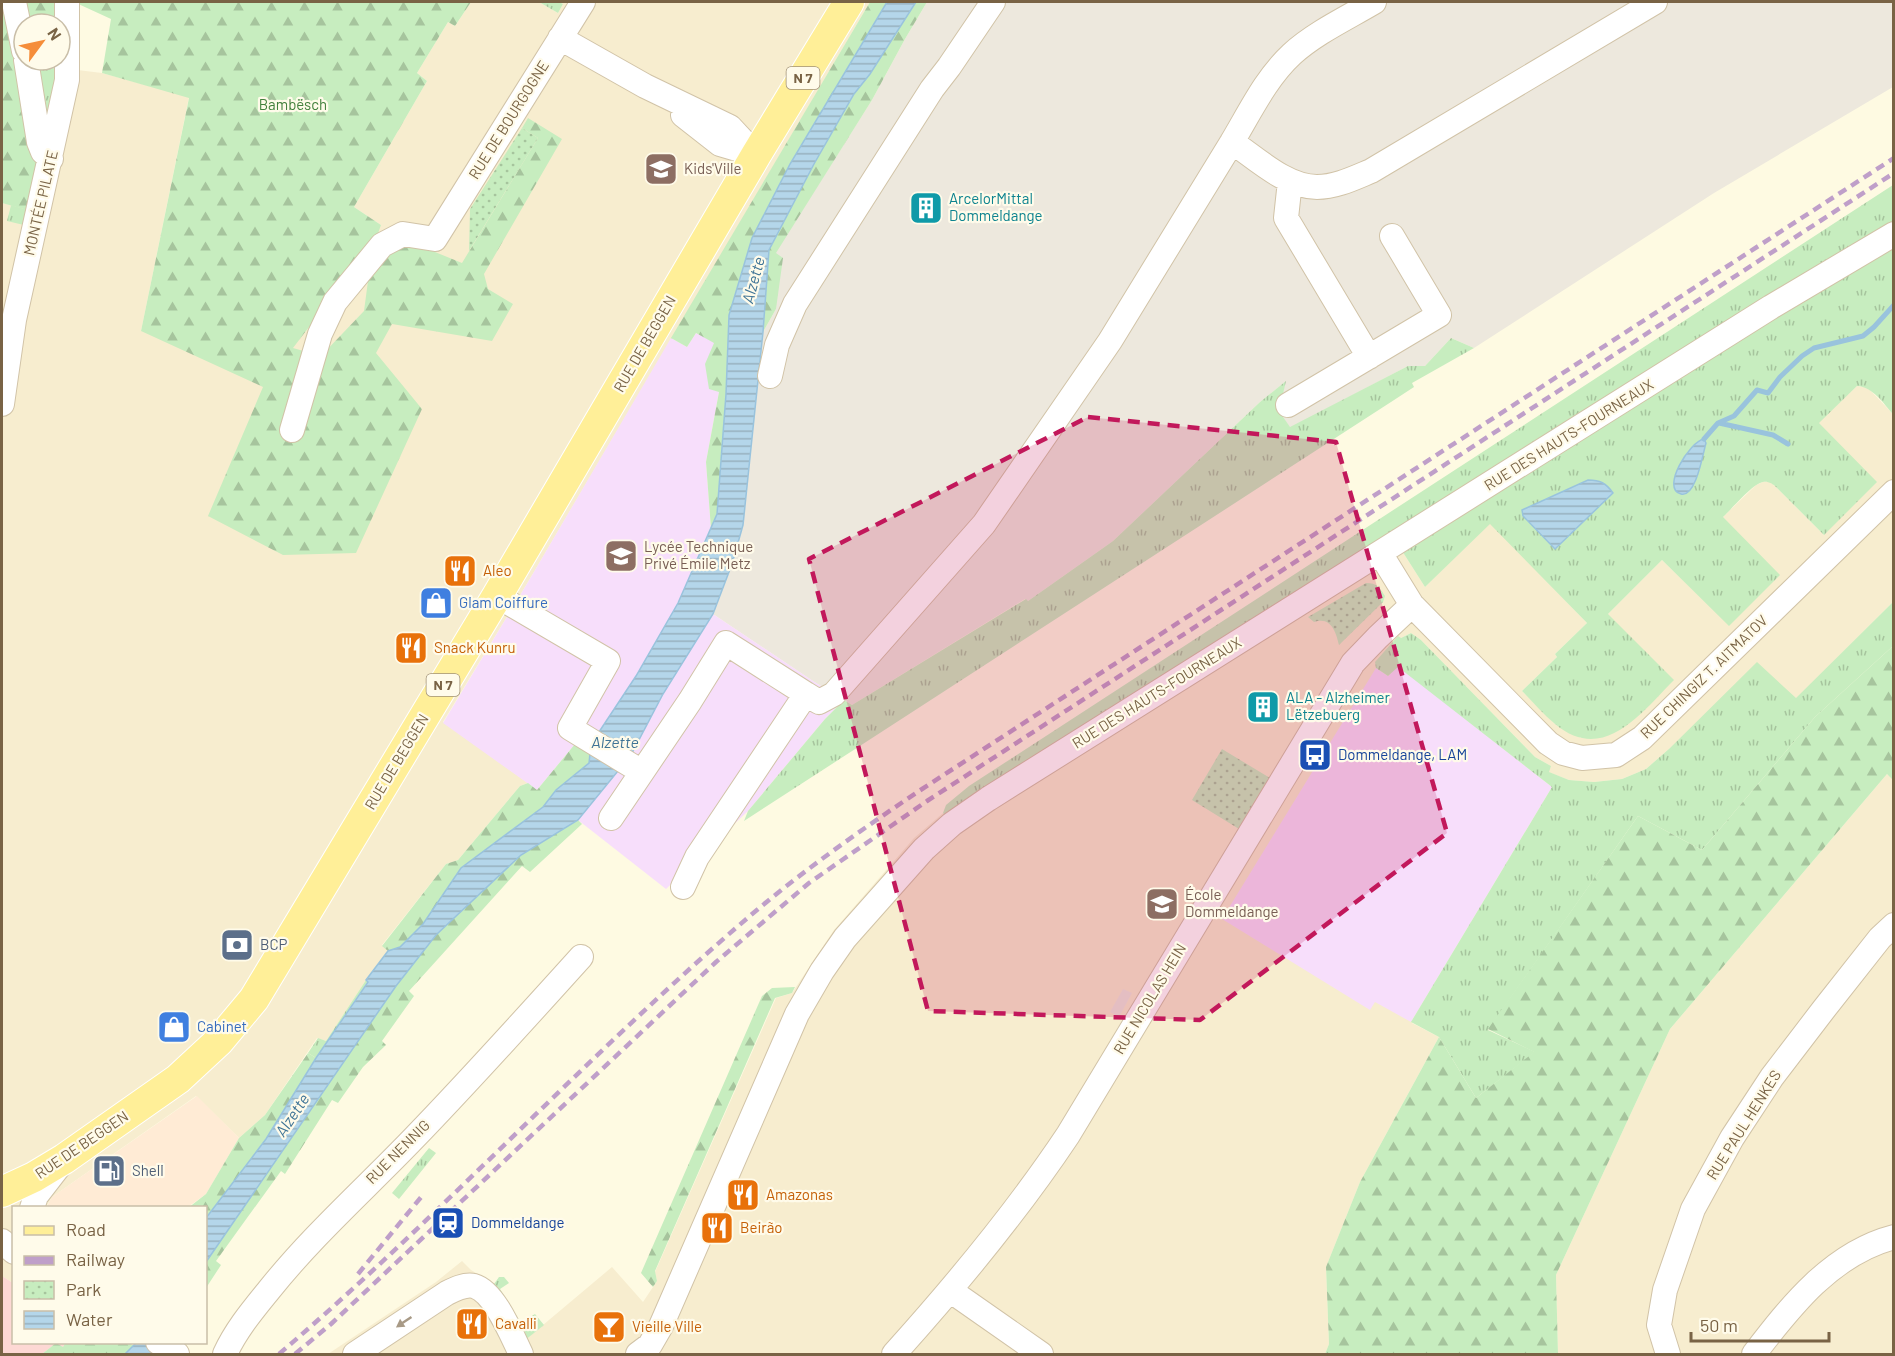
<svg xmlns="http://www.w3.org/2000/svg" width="1895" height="1356" font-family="Barlow,sans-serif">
  <defs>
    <pattern id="grass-tufts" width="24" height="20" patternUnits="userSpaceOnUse" patternTransform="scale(1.5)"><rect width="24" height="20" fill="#c7edbf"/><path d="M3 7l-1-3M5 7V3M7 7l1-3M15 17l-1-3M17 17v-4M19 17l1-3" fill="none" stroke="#a6c49d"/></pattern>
    <pattern id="forest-firs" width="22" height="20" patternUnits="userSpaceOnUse" patternTransform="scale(1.5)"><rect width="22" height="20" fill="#c7edbf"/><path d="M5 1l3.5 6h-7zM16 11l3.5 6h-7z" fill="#a6c49d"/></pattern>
    <pattern id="park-dots" width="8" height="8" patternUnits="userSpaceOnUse" patternTransform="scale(1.5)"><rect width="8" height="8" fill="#c7edbf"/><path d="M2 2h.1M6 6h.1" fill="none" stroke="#a6c49d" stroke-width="1.8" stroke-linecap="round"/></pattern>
    <pattern id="water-rules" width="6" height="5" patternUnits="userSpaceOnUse" patternTransform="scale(1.5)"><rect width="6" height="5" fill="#b4d6ea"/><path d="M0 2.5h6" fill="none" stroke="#97b1bf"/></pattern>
  </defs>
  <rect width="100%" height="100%" fill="#fefae2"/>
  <path fill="#f7edcf" d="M471,2H539L558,13L563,4L559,2H870L528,582L443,722L528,783L520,786L458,860L446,864L382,945L388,951L366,980L326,1041L317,1038L265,1115L239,1138L196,1096L52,1197L46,1207L14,1208L13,1283L2,1276V203L11,205L7,221L61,68L102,73L189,97L141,331L381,225L354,207L427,81L417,73L448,22L455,26Z
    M1857,386L1864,387L1870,390L1893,414V602L1796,699L1670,748L1646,769L1622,779L1594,782L1569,780L1548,772L1551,766L1535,757L1421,640L1411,633L1401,638L1376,668L1412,1023L1439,1037L1360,1182L1326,1267L1329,1344L1325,1354H328L436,1282L462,1261L471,1270L494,1284L524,1341L612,1267L643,1302L657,1281L655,1272L776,998L792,993L834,930L914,838L943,813L952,824L1397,543L1425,587L1490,523L1587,623L1555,654L1557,657L1522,691L1556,725L1581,738L1608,614L1662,560L1729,625L1723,517L1756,485L1763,482H1770L1776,487L1824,535L1819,422Z
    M1887,774L1894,780L1893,1354H1558L1556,1275L1670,1029Z"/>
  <path fill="#ffebd5" d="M197,1096L239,1138L206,1194L188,1207L46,1208L52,1197Z"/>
  <path fill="#ede8dd" d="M927,2H1893V87L1714,193L1474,348L1451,338L1425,366H1408L1290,428L1279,411L1285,382L1260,402L1113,541L1028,601L1025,599L852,705L813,681L713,614L732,564L743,525L763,332L776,309L775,253L872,100L905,39Z
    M1123,989L1132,993L1119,1017L1110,1012Z"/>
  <path fill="#f7defb" d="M696,333L714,342L719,392L706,462L711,529L678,603L636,676L591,744L580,738L537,790L443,723L528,582L671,338L687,347Z
    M713,614L813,681L844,700L825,719L748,811L666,889L578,820L631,755L663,694Z
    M1398,666L1552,787L1411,1022L1375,1002L1370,1010L1222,919L1376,668L1388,676Z"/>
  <path fill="#fdd8d4" d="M2,1276L13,1283L14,1342L66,1343L63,1347L55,1344L42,1354H2Z"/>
  <path fill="url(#grass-tufts)" d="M539,2H559L563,4L558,13Z
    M61,68L39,170L28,69Z
    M1893,185V414C1883,403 1873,387 1857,386L1819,423L1877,482L1824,535L1776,487C1773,484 1768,481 1763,482C1752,484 1732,509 1723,517L1780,575L1729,626L1662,560L1608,614L1674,680C1642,712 1604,765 1555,724C1543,714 1533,702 1522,691L1557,657L1555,654L1587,623L1490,524L1425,587L1397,543L952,824L943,813L946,805L969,786Z
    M11,205L31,211L28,226L7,221Z
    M1451,338L1474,348L1412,383L1414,387L1391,402L744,821L748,811L825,719L844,700L852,705L1026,599L1028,601L1113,541L1260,402L1286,381L1279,411L1290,427L1408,366H1425Z
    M1893,602V646L1815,717L1702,850L1638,816L1488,1030L1535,1052L1476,1098L1439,1037L1411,1022L1552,787L1398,667L1388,676L1376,668L1375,662L1398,636L1401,638L1411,633L1421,640L1535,757L1551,766L1549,772L1569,780L1594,782L1622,779L1646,769L1670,748L1757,662L1796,698Z
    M366,980L368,981L316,1058L308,1053L318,1038L326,1041Z
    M429,1148L436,1153L399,1199L392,1193Z
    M499,1277H504L509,1283L500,1289L521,1323L535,1314L544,1325L524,1341L494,1284Z"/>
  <path fill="url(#forest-firs)" fill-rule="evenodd" d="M2,2H61V68L29,69L39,170L31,211L2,203ZM24,24H60V60H24Z
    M74,2H471L455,26L448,22L417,73L427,81L354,207L381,225L376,239L293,348L321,356L364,311L370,266L408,241L462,263L538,138L522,128L528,118L562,139L484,274L488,289L513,304L492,341L392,324L376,353L422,409L356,553L283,555L208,516L263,387L141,331L189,98L102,73L111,19Z
    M870,2H887L790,164L752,238L729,315L726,394L717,514L711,529L706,462L719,392L709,389L705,364L714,343L696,333L687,347L671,338Z
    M916,2H927L905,39L872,100L776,253L783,258L776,309L763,332L769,250L814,164L854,94L870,74Z
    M1893,646V780L1887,774L1670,1029L1556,1275L1558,1354H1325L1329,1344L1326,1267L1360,1182L1439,1037L1476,1098L1534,1052L1488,1029L1638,816L1702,850L1815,717Z
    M580,738L591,744L589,763L556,790L543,807L461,868L423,924L400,947L388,951L382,946L446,864L458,860L520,786L528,783L537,790Z
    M578,820L582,824L530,872L522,866L409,991L414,996L382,1041L386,1045L363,1067L338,1103L332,1100L285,1174L281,1171L216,1261L221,1265L206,1288V1261L396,986L436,935L521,855Z
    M795,987L792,993L775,998L655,1271L657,1281L653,1287L641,1273L762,996L772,988Z
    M308,1053L316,1058L266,1139L206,1218V1208H188L206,1194L239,1138L265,1115Z
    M66,1342L129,1343L134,1346L125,1354H42L56,1343L63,1347Z"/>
  <path fill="url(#park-dots)" d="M522,128L538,138L469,251L470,209Z
    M1366,583C1377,583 1379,587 1385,596L1383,602L1339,645C1336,632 1331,616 1314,622L1308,617Z
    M1222,749L1270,778L1239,829L1192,800Z"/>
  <path fill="url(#water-rules)" stroke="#99c3dd" stroke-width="1.5" d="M887,2H916L870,74L854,94L814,164L769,250L763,332L743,525L732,564L713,614L663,694L631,755L578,820L521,855L436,935L396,986L206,1262V1218L266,1139L316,1058L368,982L366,980L388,951L400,947L423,924L461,868L543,807L556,790L589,763L591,744L636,676L678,603L717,514L726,394L729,315L752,238L790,164Z
    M1704,439L1706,443C1703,453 1696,498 1681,494C1660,489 1690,441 1704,439Z
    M1588,480C1600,480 1606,483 1613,493L1555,549L1523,516L1522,510Z
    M136,1343H168L159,1354H125Z"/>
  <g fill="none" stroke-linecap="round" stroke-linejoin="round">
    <path stroke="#99c3dd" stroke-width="5" d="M1719,423L1773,435L1788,444
      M1704,439L1718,423L1734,416L1757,390L1768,393L1780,377L1802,356L1814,348L1863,336L1874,327L1894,305"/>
    <g stroke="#d1c3a7" stroke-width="26">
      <path id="minor" d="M14,2L24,51
        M560,38L645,86L730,127L756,155
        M26,60L39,142L43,152L51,159
        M683,115L720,144L754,154
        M1232,142C1250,112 1266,78 1292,54C1315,33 1347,18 1374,2
        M1290,181L1286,218L1369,357
        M770,376L777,345L795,304L932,89L949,67L993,2
        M2,404L14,320L67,80V2
        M1288,405L1439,315L1392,236
        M292,430L320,334L335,302L382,245L403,234L435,239L583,2
        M1380,553L1412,605L1548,743L1563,753L1582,758L1616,755L1642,738L1894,492
        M497,596L608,661L570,728L642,772
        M806,694L819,702L834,694L984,524L1110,341L1232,142C1256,158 1286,187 1317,187C1336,187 1354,178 1371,171L1655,2
        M611,818L690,701L726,643L806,694L697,857L683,887
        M32,1208L36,1196L60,1165
        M2,1241L14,1252
        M951,1291L1041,1354
        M158,1342L177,1354
        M225,1354C236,1330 252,1311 269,1290C313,1235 365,1189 414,1138C471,1079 526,1018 581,957
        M355,1354L447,1293C455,1289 465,1284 474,1286C495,1292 512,1336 521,1354
        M638,1354L650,1345L661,1326L797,1014L822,971L845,938L924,849L952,824L988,799L1771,307L1894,234
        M894,1354C957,1284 1016,1213 1068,1135L1353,663L1378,637L1412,605
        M1668,1354L1659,1325L1665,1290L1693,1209L1732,1138L1772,1077L1824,1009L1880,938L1894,925
        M1754,1354C1790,1307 1832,1253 1894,1237"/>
    </g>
    <g stroke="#fff" stroke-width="32">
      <path id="major" d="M2,1192L34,1177L64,1159L178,1079L219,1041L254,999L497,596L756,155L849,2"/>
    </g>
    <use href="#minor" stroke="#fff" stroke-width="24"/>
    <use href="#major" stroke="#ffef98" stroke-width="30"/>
    <path stroke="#bf9fc9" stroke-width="4.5" stroke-dasharray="9 6" stroke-linecap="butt" d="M358,1274L422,1196
      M279,1354C442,1215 587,1055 751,915C804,870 861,830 919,791L1894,158
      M295,1354L331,1324L716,962L809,883L927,801L1894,173"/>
  </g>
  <defs><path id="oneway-solid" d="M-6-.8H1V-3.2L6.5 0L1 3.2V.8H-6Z" transform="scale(1.5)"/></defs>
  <use fill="#a89a86" href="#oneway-solid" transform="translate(404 1322) rotate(146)"/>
  <path fill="#c2185b" fill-opacity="0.2" stroke="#c2185b" stroke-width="4.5" stroke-dasharray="12 8" stroke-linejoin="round" d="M1088,417L1336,442L1447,833L1200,1020L928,1011L809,559Z"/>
  <defs>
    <g id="school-square" transform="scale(1.725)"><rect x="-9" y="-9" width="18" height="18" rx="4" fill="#8d6e63" stroke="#fffbea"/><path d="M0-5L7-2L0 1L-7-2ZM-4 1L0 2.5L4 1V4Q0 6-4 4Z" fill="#fff"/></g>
    <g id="building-square" transform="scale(1.725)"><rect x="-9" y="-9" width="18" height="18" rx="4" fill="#0f9aa8" stroke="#fffbea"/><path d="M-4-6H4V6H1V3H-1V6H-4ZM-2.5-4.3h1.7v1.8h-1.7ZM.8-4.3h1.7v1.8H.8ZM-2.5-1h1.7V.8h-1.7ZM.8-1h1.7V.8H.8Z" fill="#fff"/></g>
    <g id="restaurant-square" transform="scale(1.725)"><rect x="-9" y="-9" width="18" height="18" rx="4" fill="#e8710a" stroke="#fffbea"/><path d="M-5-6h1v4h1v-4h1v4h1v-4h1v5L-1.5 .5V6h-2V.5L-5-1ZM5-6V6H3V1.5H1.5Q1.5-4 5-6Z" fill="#fff"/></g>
    <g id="shop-square" transform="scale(1.725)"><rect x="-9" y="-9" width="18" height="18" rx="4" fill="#3f7fe0" stroke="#fffbea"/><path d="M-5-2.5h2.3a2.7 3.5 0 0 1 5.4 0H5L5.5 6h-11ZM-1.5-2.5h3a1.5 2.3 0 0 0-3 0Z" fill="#fff"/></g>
    <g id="bus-square" transform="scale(1.725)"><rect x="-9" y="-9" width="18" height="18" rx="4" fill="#1a4fb4" stroke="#fffbea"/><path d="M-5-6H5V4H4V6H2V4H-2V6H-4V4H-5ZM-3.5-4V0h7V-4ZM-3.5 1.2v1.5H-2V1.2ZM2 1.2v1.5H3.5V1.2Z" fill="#fff"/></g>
    <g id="bank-square" transform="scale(1.725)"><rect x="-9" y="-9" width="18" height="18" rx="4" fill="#5c6f8a" stroke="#fffbea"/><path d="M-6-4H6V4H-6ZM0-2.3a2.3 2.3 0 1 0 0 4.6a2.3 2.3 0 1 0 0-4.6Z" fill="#fff"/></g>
    <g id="fuel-square" transform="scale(1.725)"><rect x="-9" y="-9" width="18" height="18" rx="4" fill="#5c6f8a" stroke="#fffbea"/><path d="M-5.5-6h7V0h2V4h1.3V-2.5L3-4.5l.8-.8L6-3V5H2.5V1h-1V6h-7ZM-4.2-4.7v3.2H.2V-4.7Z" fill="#fff"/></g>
    <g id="station-square" transform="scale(1.725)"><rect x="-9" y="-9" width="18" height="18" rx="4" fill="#1a4fb4" stroke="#fffbea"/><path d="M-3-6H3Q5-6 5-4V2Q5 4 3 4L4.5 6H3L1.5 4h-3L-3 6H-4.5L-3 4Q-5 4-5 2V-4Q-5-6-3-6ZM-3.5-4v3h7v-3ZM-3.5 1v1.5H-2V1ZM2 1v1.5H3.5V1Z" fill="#fff"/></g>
    <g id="bar-square" transform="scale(1.725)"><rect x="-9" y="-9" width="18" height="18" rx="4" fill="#e8710a" stroke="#fffbea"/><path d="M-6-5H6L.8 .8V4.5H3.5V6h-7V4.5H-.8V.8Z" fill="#fff"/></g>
  </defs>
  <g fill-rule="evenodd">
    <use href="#school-square" x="661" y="169"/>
    <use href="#building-square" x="926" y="208"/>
    <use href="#school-square" x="621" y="556"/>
    <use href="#restaurant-square" x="460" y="571"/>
    <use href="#shop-square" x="436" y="603"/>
    <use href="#restaurant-square" x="411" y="648"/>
    <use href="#building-square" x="1263" y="707"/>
    <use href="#bus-square" x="1315" y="755"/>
    <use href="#school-square" x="1162" y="904"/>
    <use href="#bank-square" x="237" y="945"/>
    <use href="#shop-square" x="174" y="1027"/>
    <use href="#fuel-square" x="109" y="1171"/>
    <use href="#restaurant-square" x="743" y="1195"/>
    <use href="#station-square" x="448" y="1223"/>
    <use href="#restaurant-square" x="717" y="1228"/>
    <use href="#restaurant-square" x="472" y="1324"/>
    <use href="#bar-square" x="609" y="1327"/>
  </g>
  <g text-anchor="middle" stroke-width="4.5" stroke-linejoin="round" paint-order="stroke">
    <g fill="#fffbea" stroke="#a19176" stroke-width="1.5">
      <rect x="786.5" y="67" width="33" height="22" rx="4.5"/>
      <rect x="426.5" y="674" width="33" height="22" rx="4.5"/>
    </g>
    <g font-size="14" font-weight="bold" fill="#796345">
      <text x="803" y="83">N 7</text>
      <text x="443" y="690">N 7</text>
    </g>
    <g font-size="15" fill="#42803c" stroke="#fffbea">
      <text x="293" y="110">Bambësch</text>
    </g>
    <g font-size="15" fill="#796345" stroke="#fffbea">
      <text transform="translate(509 120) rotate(-58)" y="5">RUE DE BOURGOGNE</text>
      <text transform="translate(41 203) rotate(-77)" y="5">MONTÉE PILATE</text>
      <text transform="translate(645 344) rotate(-60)" y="5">RUE DE BEGGEN</text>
      <text transform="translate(1569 435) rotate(-32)" y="5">RUE DES HAUTS-FOURNEAUX</text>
      <text transform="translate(1704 677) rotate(-44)" y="5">RUE CHINGIZ T. AITMATOV</text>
      <text transform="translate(1157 693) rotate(-32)" y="5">RUE DES HAUTS-FOURNEAUX</text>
      <text transform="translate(397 762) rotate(-59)" y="5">RUE DE BEGGEN</text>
      <text transform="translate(1150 999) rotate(-59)" y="5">RUE NICOLAS HEIN</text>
      <text transform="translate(1744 1125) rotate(-58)" y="5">RUE PAUL HENKES</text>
      <text transform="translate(82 1145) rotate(-34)" y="5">RUE DE BEGGEN</text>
      <text transform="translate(398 1152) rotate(-45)" y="5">RUE NENNIG</text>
    </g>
    <g font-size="15" fill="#785e54" stroke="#fffbea" text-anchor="start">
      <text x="684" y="174">Kids'Ville</text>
      <text x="644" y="552">Lycée Technique<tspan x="644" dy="17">Privé Émile Metz</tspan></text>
      <text x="1185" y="900">École<tspan x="1185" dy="17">Dommeldange</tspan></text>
    </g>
    <g font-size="15" fill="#0d838f" stroke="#fffbea" text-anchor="start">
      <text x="949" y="204">ArcelorMittal<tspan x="949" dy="17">Dommeldange</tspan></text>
      <text x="1286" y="703">ALA - Alzheimer<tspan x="1286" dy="17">Lëtzebuerg</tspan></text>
    </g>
    <g font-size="15" fill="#c56008" stroke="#fffbea" text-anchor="start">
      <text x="483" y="576">Aleo</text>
      <text x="434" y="653">Snack Kunru</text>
      <text x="766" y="1200">Amazonas</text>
      <text x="740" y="1233">Beirão</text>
      <text x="495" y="1329">Cavalli</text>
      <text x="632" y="1332">Vieille Ville</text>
    </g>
    <g font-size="15" fill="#366cbe" stroke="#fffbea" text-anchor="start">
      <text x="459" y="608">Glam Coiffure</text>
      <text x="197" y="1032">Cabinet</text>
    </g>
    <g font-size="15" fill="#164399" stroke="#fffbea" text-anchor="start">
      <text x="1338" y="760">Dommeldange, LAM</text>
      <text x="471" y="1228">Dommeldange</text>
    </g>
    <g font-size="15" fill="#4e5e75" stroke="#fffbea" text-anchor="start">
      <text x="260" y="950">BCP</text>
      <text x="132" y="1176">Shell</text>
    </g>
    <g font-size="16" font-style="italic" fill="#3f7496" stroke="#fffbea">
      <text transform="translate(753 280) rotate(-75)" y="6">Alzette</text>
      <text x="615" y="748">Alzette</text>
      <text transform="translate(292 1115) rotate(-56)" y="6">Alzette</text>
    </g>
  </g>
  <rect width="1895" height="1356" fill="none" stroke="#796345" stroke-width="6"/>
  <rect x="12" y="1206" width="195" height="138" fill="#fffbea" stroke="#c9bea8" stroke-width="1.5"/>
  <rect x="24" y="1226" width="30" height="9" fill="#ffef98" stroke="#c9bea8" stroke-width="1.5"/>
  <text x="66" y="1236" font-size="18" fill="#796345">Road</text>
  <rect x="24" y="1256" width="30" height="9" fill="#bf9fc9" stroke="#c9bea8" stroke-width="1.5"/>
  <text x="66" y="1266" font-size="18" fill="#796345">Railway</text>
  <rect x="24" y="1281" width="30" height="18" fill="url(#park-dots)" stroke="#c9bea8" stroke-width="1.5"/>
  <text x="66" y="1296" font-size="18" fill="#796345">Park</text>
  <rect x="24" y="1311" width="30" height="18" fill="url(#water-rules)" stroke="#c9bea8" stroke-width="1.5"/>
  <text x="66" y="1326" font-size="18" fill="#796345">Water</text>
  <g transform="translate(42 42) rotate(57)"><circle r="28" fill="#fffbea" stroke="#c9bea8" stroke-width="1.5"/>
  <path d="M0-4.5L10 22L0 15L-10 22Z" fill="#f58d3a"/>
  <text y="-9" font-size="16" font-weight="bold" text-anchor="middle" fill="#796345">N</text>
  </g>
  <path d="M1691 1332v9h138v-9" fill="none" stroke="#796345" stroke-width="3"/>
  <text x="1700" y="1332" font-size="18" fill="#796345" stroke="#fffbea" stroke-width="4.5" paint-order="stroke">50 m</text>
</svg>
